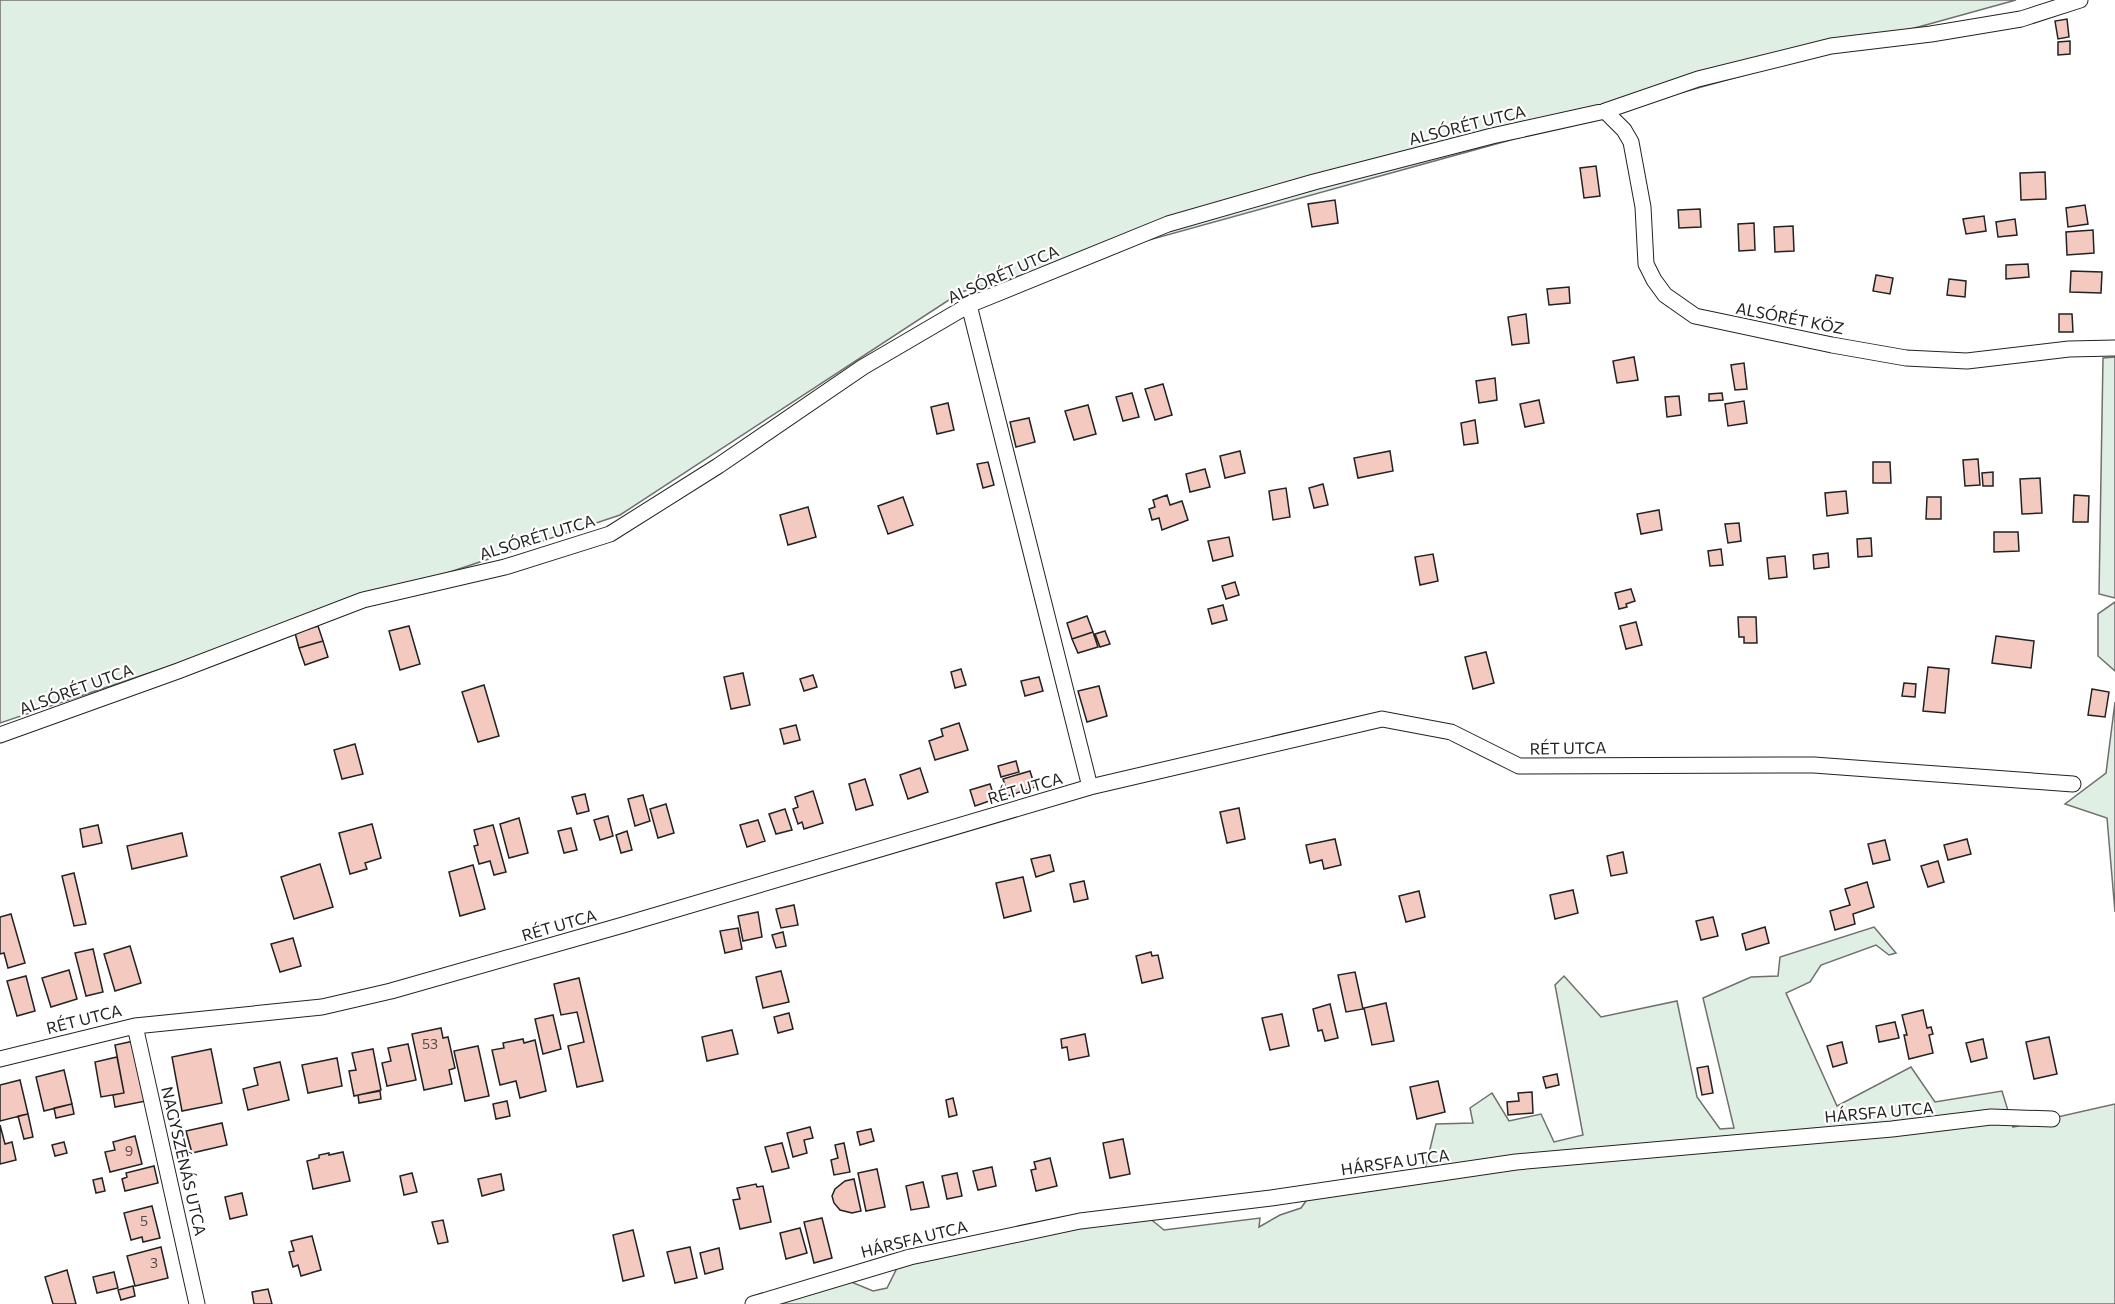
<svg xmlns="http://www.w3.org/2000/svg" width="2115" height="1304" font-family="Commissioner,sans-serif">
  <rect width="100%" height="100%" fill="#fff"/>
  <path fill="#e0efe3" stroke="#6f6f6f" stroke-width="1.5" d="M0,0H2016L961,292L620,515L0,723Z
    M2115,357V598L2099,594L2103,358Z
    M2115,602V671L2098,656V614Z
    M2115,702V912L2107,818L2065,804L2106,773Z
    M1874,927L1896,953L1889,955L1876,945L1821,965L1810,982L1786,993L1837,1106L1911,1067L1935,1102L2002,1091L2013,1127L2115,1104V1304H763L849,1281L873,1291L887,1288L899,1264L1142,1212L1164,1230L1260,1218L1259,1227L1280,1215L1301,1208L1311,1194L1423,1178L1436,1124L1473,1123L1470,1108L1492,1093L1509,1121L1541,1114L1554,1142L1583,1135L1555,985L1564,976L1601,1017L1677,1001L1697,1097L1720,1129L1734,1128L1703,998L1751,977L1778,976L1780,957Z"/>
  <path fill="#f3c9c0" stroke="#222" stroke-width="1.5" d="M2067,19L2069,37L2058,39L2055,21Z
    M2070,41V54L2058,55V42Z
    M1596,166L1600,196L1584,198L1580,168Z
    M2045,172L2046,199L2021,200L2020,173Z
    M1335,200L1338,223L1312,227L1308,204Z
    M2085,205L2088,224L2068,227L2066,208Z
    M1700,209L1701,227L1679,228L1678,210Z
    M1984,216L1986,231L1966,234L1963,219Z
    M2015,219L2017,235L1998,237L1996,222Z
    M1754,223L1755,250L1739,251L1738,224Z
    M1793,226L1794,251L1775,252L1774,227Z
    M2093,230L2094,253L2067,255L2066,232Z
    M2028,264L2029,277L2006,279V265Z
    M2071,271L2102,272L2101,293L2070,292Z
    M1876,275L1893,278L1890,294L1873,291Z
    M1949,279L1966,281L1965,297L1947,295Z
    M1569,287L1570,303L1549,305L1547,289Z
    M1526,314L1529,343L1512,345L1508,317Z
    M2059,314H2072L2073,332H2059Z
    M1634,357L1638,380L1617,383L1613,361Z
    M1744,363L1747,389L1735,390L1731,365Z
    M1495,378L1497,400L1479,403L1476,381Z
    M1163,384L1172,415L1155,420L1145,389Z
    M1132,393L1139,417L1123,421L1116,397Z
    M1722,393L1723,400L1709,401V394Z
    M1679,396L1681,415L1667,417L1665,397Z
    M1539,400L1544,423L1525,427L1520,404Z
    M1744,401L1747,423L1728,426L1725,404Z
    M948,403L954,430L937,434L931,407Z
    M1088,405L1096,434L1074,440L1065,411Z
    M1029,418L1035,442L1016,447L1010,422Z
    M1475,420L1478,443L1464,445L1461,423Z
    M1240,451L1245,473L1225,478L1220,456Z
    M1390,451L1393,471L1358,478L1354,458Z
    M1978,459L1980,485L1965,486L1963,460Z
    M988,462L994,485L983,488L977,464Z
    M1873,462H1890L1891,483H1873Z
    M1205,469L1210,487L1190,492L1186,474Z
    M1993,472V486H1983L1982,473Z
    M2040,478L2042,513L2022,514L2020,479Z
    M1323,484L1328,505L1314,508L1309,488Z
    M1286,488L1290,517L1273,520L1269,491Z
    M1846,491L1848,513L1827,516L1825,493Z
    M1167,495L1170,505L1182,501L1188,520L1162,530L1159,518L1152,520L1149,509L1155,507L1153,500Z
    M2074,495L2089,496L2088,522H2073Z
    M903,497L913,525L888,534L878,506Z
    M1927,497H1941V519H1926Z
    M808,507L816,537L788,545L780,515Z
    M1659,510L1662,530L1641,534L1637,514Z
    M1739,523L1741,541L1728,543L1725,524Z
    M1994,532H2018L2019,551L1994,552Z
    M1229,537L1233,556L1213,561L1208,541Z
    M1871,538L1872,556L1858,557L1857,539Z
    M1721,549L1723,565L1710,566L1708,551Z
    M1828,553L1829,567L1814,569L1813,555Z
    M1433,554L1438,581L1420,585L1415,557Z
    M1785,556L1787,577L1769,579L1767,558Z
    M1235,582L1239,595L1226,599L1222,586Z
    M1631,589L1635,601L1626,604L1627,607L1619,609L1615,593Z
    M1223,605L1227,620L1212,624L1208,609Z
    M1087,616L1093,632L1072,639L1067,623Z
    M1738,617H1756L1757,643H1744V637H1739Z
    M1636,622L1642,645L1626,649L1620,626Z
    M318,626L323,641L299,648L295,633Z
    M409,626L420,664L400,670L389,631Z
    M1105,631L1110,644L1100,647L1095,634Z
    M1093,632L1098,647L1078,653L1072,639Z
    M1996,636L2034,641L2031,668L1992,663Z
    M323,641L328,657L305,665L299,648Z
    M1486,652L1494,683L1473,689L1465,657Z
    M1928,667L1949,669L1945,713L1923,711Z
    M961,669L966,685L955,688L951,672Z
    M743,673L750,705L731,709L724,677Z
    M813,675L817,687L804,691L800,679Z
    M1039,677L1043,691L1025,696L1021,681Z
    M1904,683L1916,684L1915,697L1902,696Z
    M484,685L499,736L478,742L462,692Z
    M1099,686L1107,716L1087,722L1078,691Z
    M2092,689L2109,692L2105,717L2088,715Z
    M959,723L968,750L935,760L929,741L943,736L941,729Z
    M796,725L800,740L784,744L780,729Z
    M355,744L363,774L342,779L334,750Z
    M1016,761L1019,772L1001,777L998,766Z
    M920,768L928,792L908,799L900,775Z
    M1030,771L1035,787L1008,796L1003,779Z
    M865,779L873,805L856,810L849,784Z
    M990,784L995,799L975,806L970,790Z
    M813,791L823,823L804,829L802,822L798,824L793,809L798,807L795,797Z
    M585,794L589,811L577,814L572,797Z
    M643,795L650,821L635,826L628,799Z
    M666,804L674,833L658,838L650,809Z
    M1239,808L1245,839L1227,843L1220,812Z
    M785,809L792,830L776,834L769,814Z
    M608,816L613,836L600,840L594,820Z
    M519,818L528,853L509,858L500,824Z
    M758,820L765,841L747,847L740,825Z
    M372,824L381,858L365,863L367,869L350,874L339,833Z
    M98,825L102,843L83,847L80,829Z
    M493,825L506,872L494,875L490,861L479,864L474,846L478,845L474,830Z
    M571,828L577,850L564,853L558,831Z
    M627,831L632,850L621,853L616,835Z
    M182,833L187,856L132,869L127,846Z
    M1335,839L1341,865L1324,869L1322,860L1310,863L1306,845Z
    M1967,839L1971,854L1948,860L1944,845Z
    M1885,840L1890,860L1873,864L1868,844Z
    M1623,852L1627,873L1611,876L1607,856Z
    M1050,855L1054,871L1036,877L1031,859Z
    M1938,861L1944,882L1928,887L1921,866Z
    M320,864L333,907L294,919L281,877Z
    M473,865L485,909L460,916L449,872Z
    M74,873L86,924L74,926L62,876Z
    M1023,877L1031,911L1004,918L996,883Z
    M1084,881L1088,899L1074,902L1070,884Z
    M1867,882L1874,907L1853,914L1855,924L1835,930L1830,911L1850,905L1845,889Z
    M1573,890L1578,913L1555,919L1550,895Z
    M1419,891L1425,917L1406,922L1399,896Z
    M794,905L798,925L781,928L776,909Z
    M758,912L762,937L743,941L738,916Z
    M11,914L25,963L8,968L4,953L0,954V917Z
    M1713,917L1718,936L1701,940L1696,921Z
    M1765,927L1769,943L1746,950L1742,934Z
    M738,928L742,949L725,953L720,931Z
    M783,932L786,946L776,948L772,935Z
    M293,938L301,966L280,972L271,944Z
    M130,946L141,983L115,991L104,954Z
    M93,949L103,992L86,996L75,953Z
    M1151,952L1152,956L1158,955L1163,978L1142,983L1136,956Z
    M69,970L77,999L51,1007L42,978Z
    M781,971L789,1002L763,1008L756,977Z
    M1355,972L1363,1009L1346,1012L1338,975Z
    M26,976L35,1011L17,1016L7,981Z
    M579,978L603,1081L577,1087L568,1046L584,1042L577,1012L561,1015L554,984Z
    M1386,1003L1394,1041L1372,1045L1364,1008Z
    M1330,1004L1338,1038L1325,1041L1322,1030L1318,1031L1313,1009Z
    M1923,1010L1927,1028L1931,1027L1933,1034L1929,1035L1933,1053L1909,1059L1904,1035H1907L1902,1015Z
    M789,1013L793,1029L778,1033L774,1017Z
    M1282,1014L1289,1046L1270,1050L1262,1018Z
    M553,1015L561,1049L543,1054L535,1019Z
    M1895,1022L1899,1038L1879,1042L1876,1026Z
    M441,1028L443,1038L448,1037L455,1068L449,1070L452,1084L424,1090L412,1034Z
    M732,1030L738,1054L707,1061L702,1037Z
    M1085,1034L1089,1056L1069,1060L1067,1047L1062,1048L1061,1039Z
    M2049,1037L2057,1074L2034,1079L2026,1042Z
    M523,1039L524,1043L535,1040L546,1091L520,1098L516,1081L500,1085L492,1050L504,1048L503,1043Z
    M1983,1039L1987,1058L1971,1062L1966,1043Z
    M134,1041L146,1101L115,1107L113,1095L124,1093L115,1045Z
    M1842,1042L1847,1063L1833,1067L1827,1046Z
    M408,1044L416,1080L387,1086L382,1063L391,1061L388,1048Z
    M478,1046L489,1096L465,1101L454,1051Z
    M211,1049L222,1103L182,1111L172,1057Z
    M373,1049L381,1090L354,1096L349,1071L356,1070L352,1053Z
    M117,1057L124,1093L101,1097L95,1062Z
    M337,1058L342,1086L308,1093L302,1065Z
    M280,1062L289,1100L248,1110L243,1089L258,1085L254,1068Z
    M1708,1066L1713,1093L1702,1095L1697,1068Z
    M64,1070L72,1104L44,1111L36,1077Z
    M1557,1074L1559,1085L1546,1088L1543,1077Z
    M20,1080L28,1114L0,1121V1085Z
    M1438,1081L1445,1112L1417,1119L1410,1087Z
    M380,1091L381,1099L359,1103L358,1095Z
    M1532,1092L1533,1113L1508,1115L1507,1102L1519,1101L1518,1093Z
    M953,1098L957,1115L949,1117L946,1100Z
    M507,1101L510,1116L496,1119L493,1104Z
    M72,1104L74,1114L56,1118L54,1108Z
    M28,1114L33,1137L24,1139L18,1116Z
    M222,1123L227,1145L192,1153L186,1131Z
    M0,1125L5,1144L12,1142L16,1160L0,1164Z
    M810,1127L813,1138L804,1140L807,1153L793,1157L787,1133Z
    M871,1129L874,1141L860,1145L857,1132Z
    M135,1136L142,1164L110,1172L105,1152L115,1150L113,1142Z
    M1123,1139L1130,1174L1110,1178L1103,1143Z
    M64,1142L67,1153L55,1156L52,1145Z
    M782,1143L789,1168L772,1172L765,1147Z
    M844,1143L850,1172L834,1175L831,1160L838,1158L835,1145Z
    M343,1152L350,1181L313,1189L307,1161L319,1158V1155L329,1153V1155Z
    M1050,1158L1057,1186L1036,1191L1031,1170L1036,1169L1034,1162Z
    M154,1166L158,1183L125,1191L122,1179L127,1177L126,1173Z
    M992,1167L996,1186L978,1190L973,1171Z
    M877,1169L885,1207L866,1211L858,1173Z
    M412,1173L417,1192L404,1195L400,1176Z
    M957,1173L962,1196L947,1199L942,1176Z
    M501,1174L504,1190L482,1196L478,1179Z
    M102,1178L105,1191L96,1193L93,1180Z
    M854,1179L861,1211L852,1213L840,1210L834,1203L832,1196L835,1189L845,1181Z
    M923,1182L929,1207L911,1210L906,1186Z
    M756,1184L757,1187L763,1186L771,1222L740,1229L733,1200L740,1199L737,1188Z
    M242,1193L247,1215L230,1219L225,1197Z
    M152,1206L160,1238L143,1242L142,1237L131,1240L124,1213Z
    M822,1218L832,1258L814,1263L804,1222Z
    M443,1220L448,1242L438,1244L432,1222Z
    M800,1228L807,1253L786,1259L780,1233Z
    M633,1230L644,1276L623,1281L613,1235Z
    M312,1236L321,1270L301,1276L298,1265L293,1267L289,1252L294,1251L291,1241Z
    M161,1247L168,1278L135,1286L127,1256Z
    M690,1247L697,1278L675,1283L667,1252Z
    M719,1248L723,1269L705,1274L700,1253Z
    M67,1270L76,1304H53L45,1277Z
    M114,1272L118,1288L97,1293L93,1277Z
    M133,1286L135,1296L121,1300L118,1290Z
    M268,1289L272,1304H254L252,1292Z"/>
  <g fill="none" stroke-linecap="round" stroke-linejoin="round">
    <g stroke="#222" stroke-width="17">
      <path id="street" d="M1605,111L1624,130L1631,142L1643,207L1646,264L1654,280L1665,295L1695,316L1832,345L1906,358L1967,361L2069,349L2115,348
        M969,305L1090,787
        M0,735L178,671L363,600L505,567L610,534L718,466L863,367L969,305L1168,224L1314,182L1492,136L1605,111L1698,79L1831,46L1931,34L2021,19L2080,0
        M135,1026L197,1304
        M0,1059L135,1026L322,1007L391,991L623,925L1090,787L1382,719L1451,732L1519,766L1814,765L2073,784
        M753,1304L910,1257L1080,1221L1271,1198L1516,1162L1892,1129L1991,1117L2052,1119"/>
    </g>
    <use href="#street" stroke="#fff" stroke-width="15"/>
  </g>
  <g text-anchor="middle" stroke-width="4.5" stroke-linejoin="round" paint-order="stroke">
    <g font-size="14" fill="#564c4a">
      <text x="430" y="1049">53</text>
      <text x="129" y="1156">9</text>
      <text x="144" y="1226">5</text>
      <text x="154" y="1268">3</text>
    </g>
    <g font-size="16" fill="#222" stroke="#fff">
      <text transform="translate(1467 125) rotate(-14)" y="6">ALSÓRÉT UTCA</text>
      <text transform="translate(1003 274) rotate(-24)" y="6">ALSÓRÉT UTCA</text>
      <text transform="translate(1790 318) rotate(11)" y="6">ALSÓRÉT KÖZ</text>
      <text transform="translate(537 537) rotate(-17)" y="6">ALSÓRÉT UTCA</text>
      <text transform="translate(76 689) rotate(-20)" y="6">ALSÓRÉT UTCA</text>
      <text transform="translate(1568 748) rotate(-1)" y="6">RÉT UTCA</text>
      <text transform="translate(1025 788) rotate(-16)" y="6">RÉT UTCA</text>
      <text transform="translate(559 925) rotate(-16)" y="6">RÉT UTCA</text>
      <text transform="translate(84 1019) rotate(-14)" y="6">RÉT UTCA</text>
      <text transform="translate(1879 1112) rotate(-5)" y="6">HÁRSFA UTCA</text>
      <text transform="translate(184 1161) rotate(77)" y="6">NAGYSZÉNÁS UTCA</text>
      <text transform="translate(1395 1162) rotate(-8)" y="6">HÁRSFA UTCA</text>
      <text transform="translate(914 1239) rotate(-14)" y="6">HÁRSFA UTCA</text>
    </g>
  </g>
</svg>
